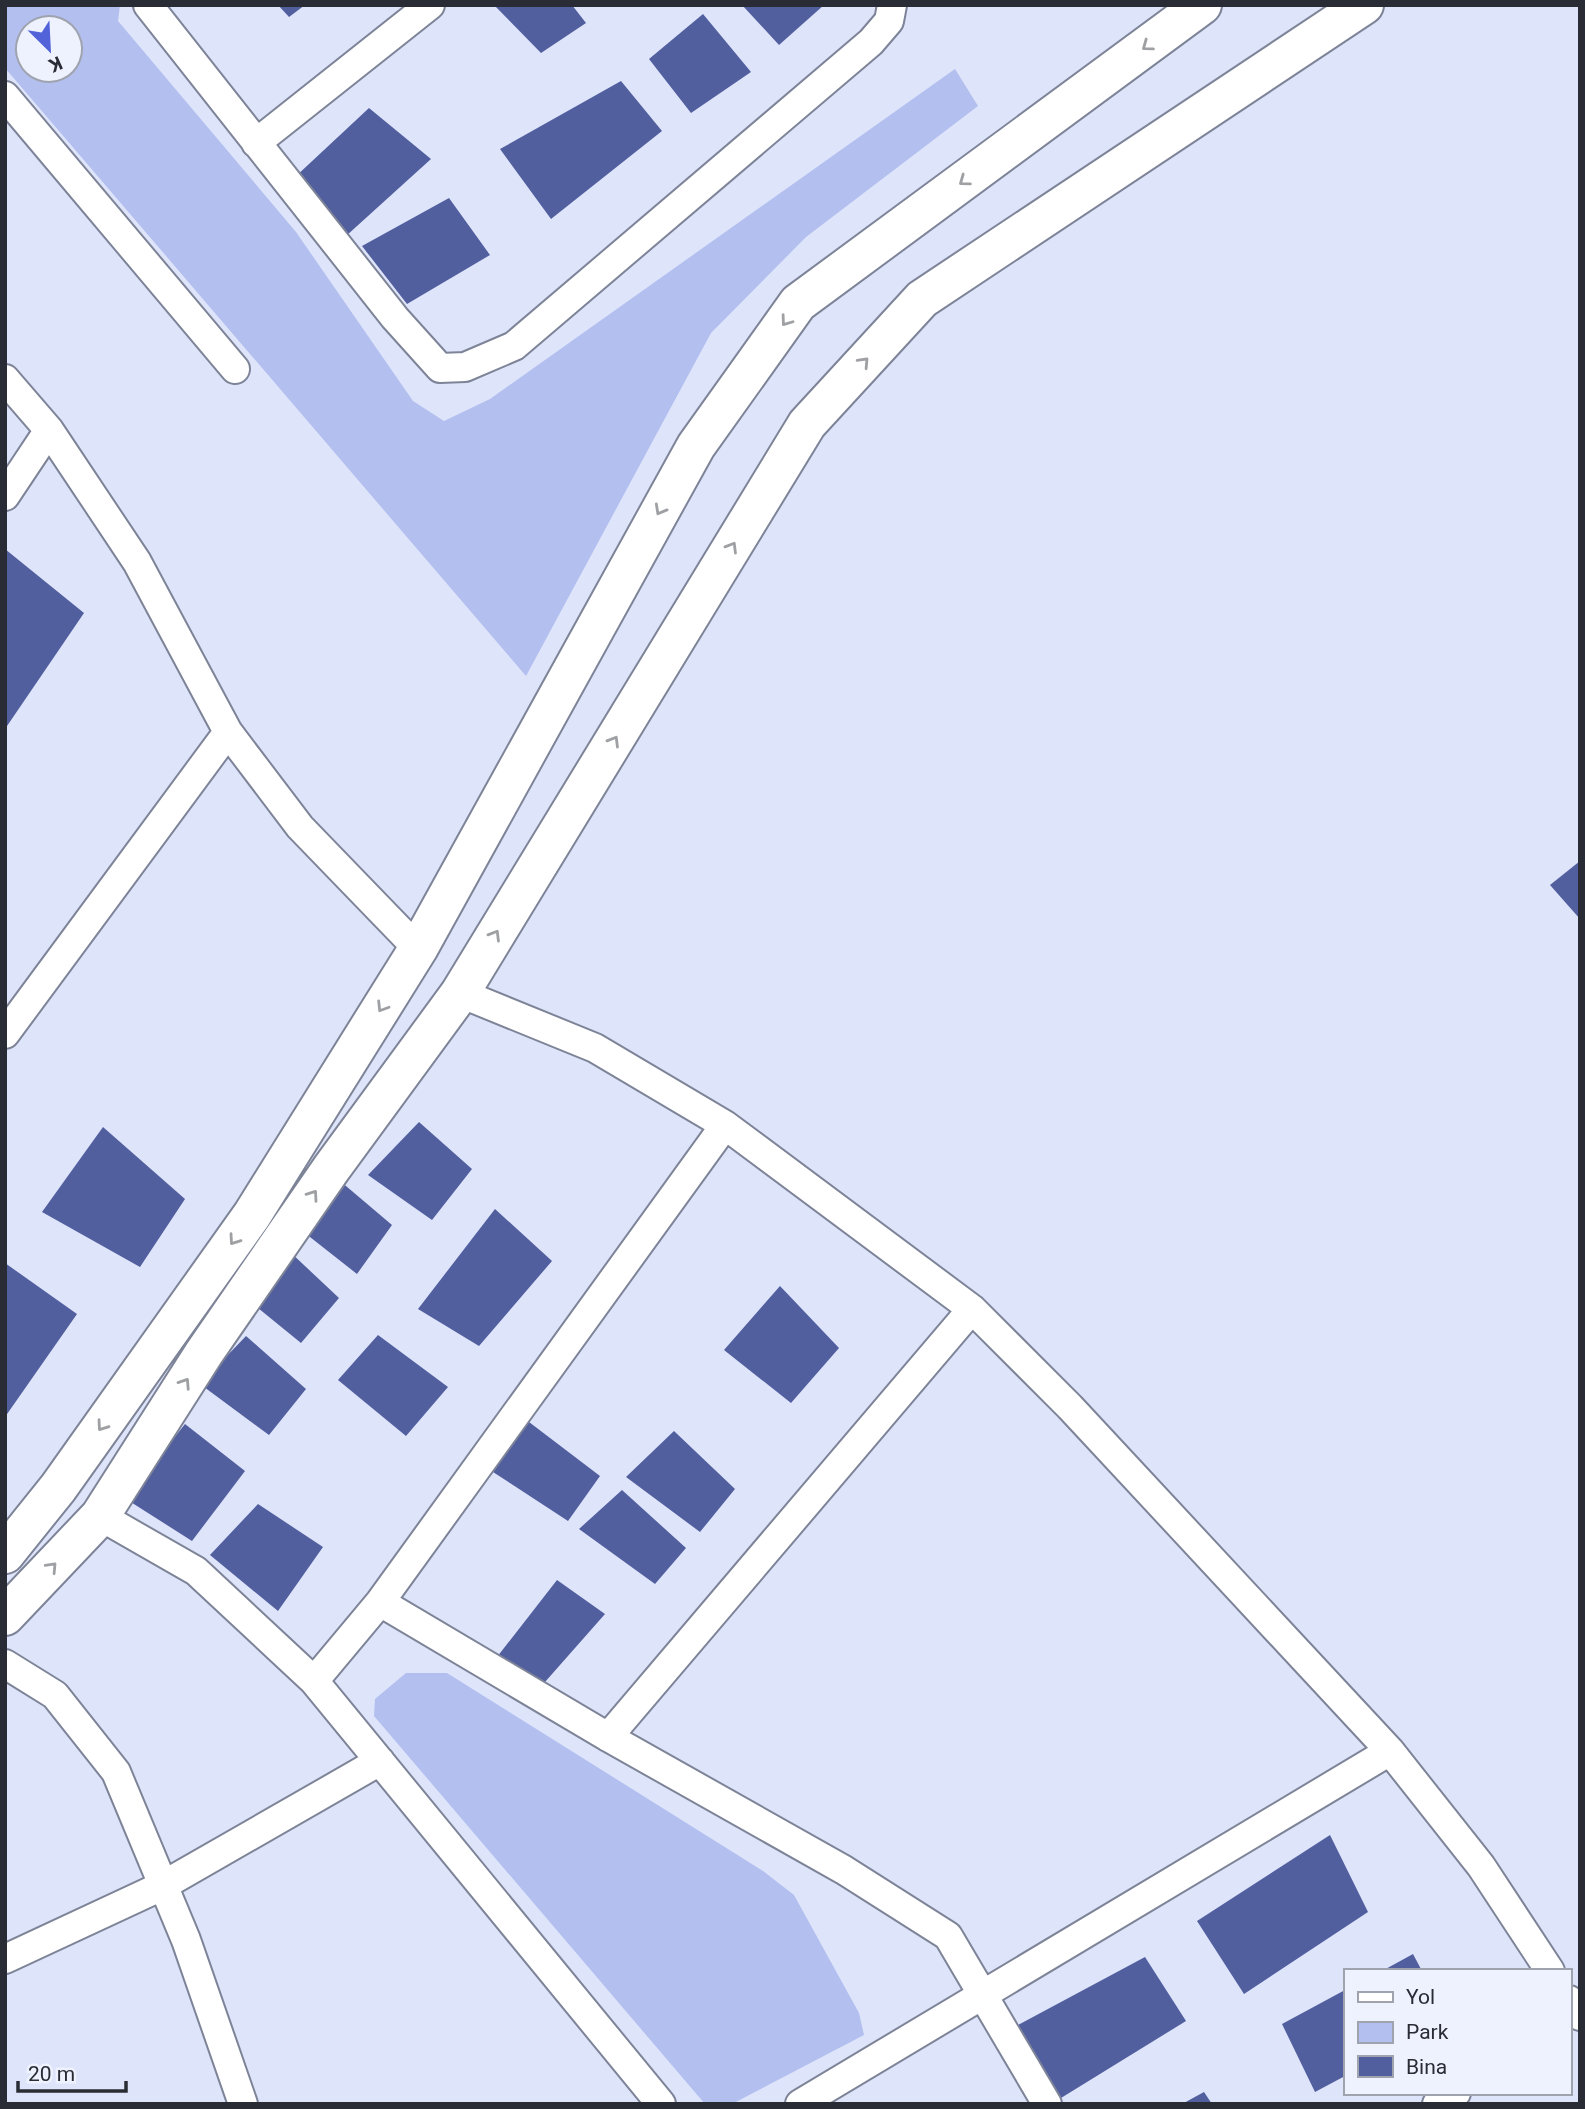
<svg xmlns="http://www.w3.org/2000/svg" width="1585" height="2109" font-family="Roboto,sans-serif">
  <rect width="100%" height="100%" fill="#dee4fa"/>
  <path fill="#b2bfef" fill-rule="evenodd" d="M5,5H120L118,21L296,232L413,401L444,421L490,399L955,69L978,106L806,237L711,333L526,676L5,68ZM28,28H70V70H28Z
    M406,1673H447L763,1871L794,1895L859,2013L864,2035L732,2104H705L374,1716L375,1699Z"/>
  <path fill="#525f9f" d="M278,5H305L289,17Z
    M494,5H572L586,23L541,53Z
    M742,5H824L779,45Z
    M703,14L751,72L691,113L649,59Z
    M621,81L662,131L551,219L500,149Z
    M369,108L431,159L346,236L294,178Z
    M449,198L490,255L407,304L362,246Z
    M5,549L84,613L5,729Z
    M1580,861V919L1550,885Z
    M419,1122L472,1169L432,1220L368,1175Z
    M103,1127L185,1199L140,1267L42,1212Z
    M333,1175L392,1225L357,1274L296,1226Z
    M495,1209L552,1261L479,1346L418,1309Z
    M289,1251L339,1298L301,1343L247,1299Z
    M5,1263L77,1314L5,1417Z
    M780,1286L839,1348L791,1403L724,1350Z
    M378,1335L448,1387L406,1436L338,1380Z
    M246,1336L306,1389L269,1435L200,1384Z
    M529,1422L600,1476L568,1521L493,1472Z
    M185,1424L245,1471L192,1541L126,1499Z
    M674,1431L735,1489L700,1532L626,1477Z
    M622,1490L686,1548L655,1584L579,1529Z
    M258,1504L323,1547L278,1611L210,1555Z
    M557,1580L605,1614L545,1682L497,1657Z
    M1330,1835L1368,1912L1244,1994L1197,1921Z
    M1413,1954L1422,1971H1382Z
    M1145,1957L1186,2021L1061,2098L1018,2025Z
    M1345,1990V2076L1315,2092L1282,2024Z
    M1204,2092L1212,2104H1182Z"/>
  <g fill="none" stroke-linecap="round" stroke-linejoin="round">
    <g stroke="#7e8498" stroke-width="32">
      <path id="street" d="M148,5L395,318L440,368L465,367L514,346L871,42L889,21L892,5
        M5,96L235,369
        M256,143L430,5
        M5,379L49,430L137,562L228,732L300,827L418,949
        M5,496L49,430
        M460,993L595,1048L725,1125L972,1309L1070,1407L1390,1751L1481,1866L1550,1971
        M5,1034L228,732
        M100,1516L196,1571L314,1681L661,2104
        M380,1602L608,1737L844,1870L948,1936L1047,2104
        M5,1664L55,1695L116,1772L186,1940L243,2104
        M314,1681L380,1602L725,1125
        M608,1737L972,1309
        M5,1959L162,1886L380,1761
        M1569,2000L1580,2016
        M800,2104L1390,1751
        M1437,2104L1456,2093"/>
    </g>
    <g stroke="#7e8498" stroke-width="42">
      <path id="secondary" d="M5,1554L58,1488L252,1215L418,949L696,446L798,303L1202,5
        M5,1616L100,1516L204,1353L331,1169L460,993L807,424L922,299L1364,5"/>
    </g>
    <use href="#street" stroke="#fff" stroke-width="28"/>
    <use href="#secondary" stroke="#fff" stroke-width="38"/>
  </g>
  <defs><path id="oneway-chevron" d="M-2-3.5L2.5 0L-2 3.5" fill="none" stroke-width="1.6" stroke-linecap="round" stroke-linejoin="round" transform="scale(1.75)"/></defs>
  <g stroke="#9fa0a4">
    <use href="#oneway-chevron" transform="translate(1147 46) rotate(144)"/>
    <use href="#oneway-chevron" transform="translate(964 181) rotate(144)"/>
    <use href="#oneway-chevron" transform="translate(786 321) rotate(126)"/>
    <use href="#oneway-chevron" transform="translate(864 362) rotate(-47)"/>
    <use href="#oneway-chevron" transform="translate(660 510) rotate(119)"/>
    <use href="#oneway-chevron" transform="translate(732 547) rotate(-59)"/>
    <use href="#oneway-chevron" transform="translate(614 741) rotate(-59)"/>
    <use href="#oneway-chevron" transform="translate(495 935) rotate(-59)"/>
    <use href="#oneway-chevron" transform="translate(382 1007) rotate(122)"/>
    <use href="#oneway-chevron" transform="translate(313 1195) rotate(-55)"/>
    <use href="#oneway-chevron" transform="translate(234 1240) rotate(125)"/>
    <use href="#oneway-chevron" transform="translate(185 1383) rotate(-57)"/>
    <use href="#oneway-chevron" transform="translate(102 1426) rotate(125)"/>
    <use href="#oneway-chevron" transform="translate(52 1567) rotate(-47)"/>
  </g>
  <rect width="1585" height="2109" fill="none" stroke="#292c34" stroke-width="14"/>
  <rect x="1344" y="1969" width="228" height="126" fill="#eef2ff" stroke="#9fa3ae" stroke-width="2"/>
  <rect x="1358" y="1992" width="35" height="10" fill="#ffffff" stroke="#9fa3ae" stroke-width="2"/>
  <text x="1406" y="2004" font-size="21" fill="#292c34">Yol</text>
  <rect x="1358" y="2022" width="35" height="21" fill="#b2bfef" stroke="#9fa3ae" stroke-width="2"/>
  <text x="1406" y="2039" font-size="21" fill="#292c34">Park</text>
  <rect x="1358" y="2056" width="35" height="21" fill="#525f9f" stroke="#9fa3ae" stroke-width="2"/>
  <text x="1406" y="2074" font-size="21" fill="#292c34">Bina</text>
  <g transform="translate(49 49) rotate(156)"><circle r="33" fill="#eef2ff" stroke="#9fa3ae" stroke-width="2"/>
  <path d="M0-5L12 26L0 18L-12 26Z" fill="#5262d8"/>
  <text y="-10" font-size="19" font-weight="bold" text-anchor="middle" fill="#292c34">K</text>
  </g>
  <path d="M18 2081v10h108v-10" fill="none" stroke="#292c34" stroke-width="3.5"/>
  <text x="28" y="2081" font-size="21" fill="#292c34" stroke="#eef2ff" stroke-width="5" paint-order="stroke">20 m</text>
</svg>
